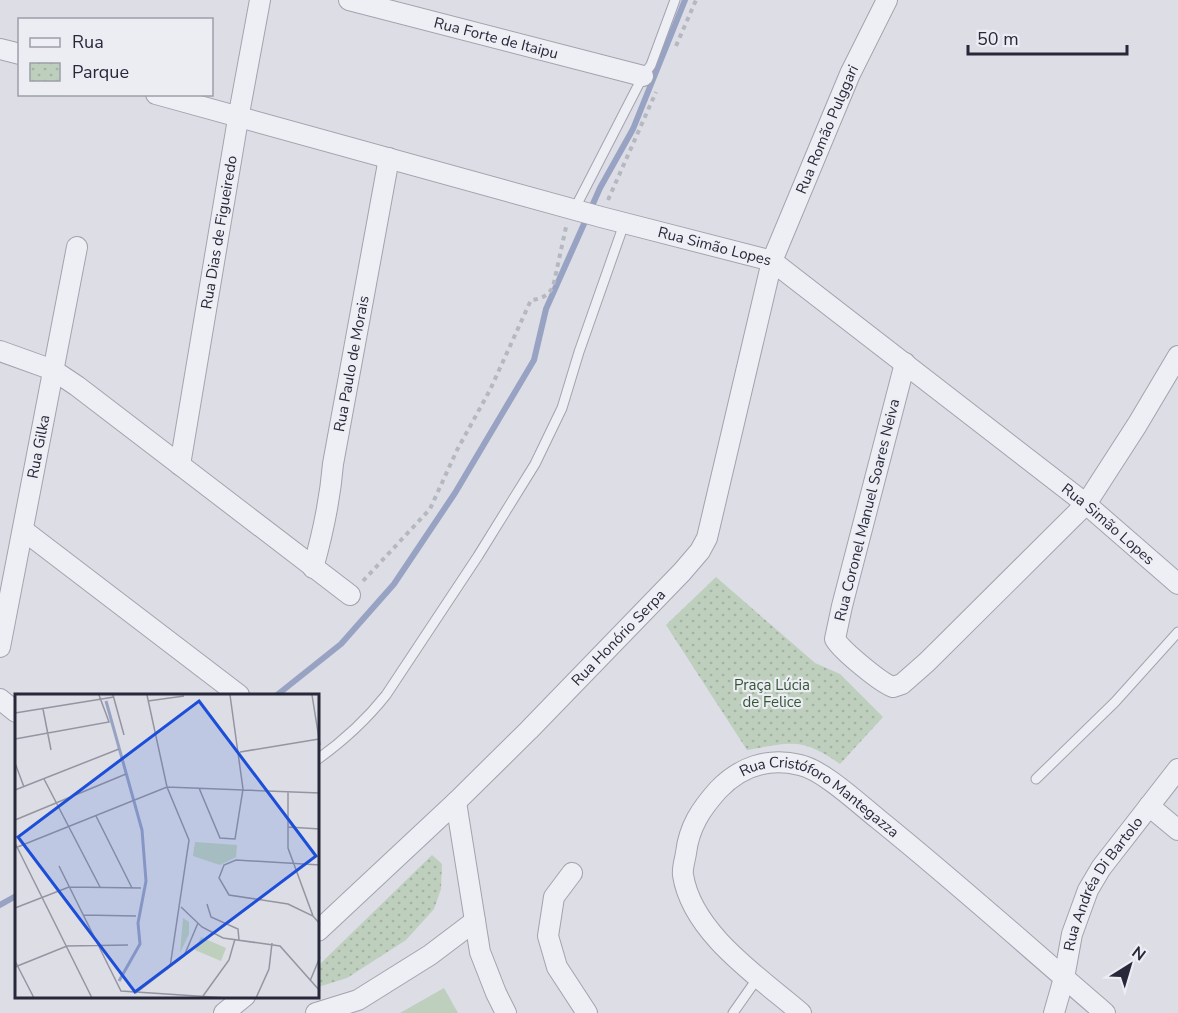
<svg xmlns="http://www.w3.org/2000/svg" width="1178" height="1013" font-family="'Nunito Sans',sans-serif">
  <defs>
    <pattern id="park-dots" width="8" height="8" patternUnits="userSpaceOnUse" patternTransform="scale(1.5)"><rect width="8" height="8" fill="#becfbd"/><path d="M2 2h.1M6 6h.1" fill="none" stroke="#a3b2a3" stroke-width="1.8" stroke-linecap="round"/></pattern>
  </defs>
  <rect width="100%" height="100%" fill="#dcdde5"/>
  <path fill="url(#park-dots)" d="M716,577L815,663L840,674L883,717L840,764C802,737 792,742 747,750L666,625Z
    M432,855L442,864L441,889L434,909L406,940L347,978L318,987V966Z"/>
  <path fill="#becfbd" d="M444,988L458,1013H400Z"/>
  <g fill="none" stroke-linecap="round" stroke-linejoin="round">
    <path stroke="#98a3c4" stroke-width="6" d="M277,695L341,644L394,584L455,493L534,360L546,309L600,188L633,129L685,0
      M0,905L16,896"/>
    <g stroke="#a2a3af" stroke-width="11">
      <path id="service" d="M574,210L643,76L651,65L675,0
        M318,759C343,741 367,719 386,695L478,556L535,464L562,408L579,352L624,224
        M1036,779L1115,702L1178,632
        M733,1013L759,976"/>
    </g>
    <g stroke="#a2a3af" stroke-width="22">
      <g id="minor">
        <path id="s1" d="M349,0L643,76"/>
        <path d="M0,49L20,54"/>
        <path id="s2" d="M156,94L601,217L772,261L1086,504L1178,584"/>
        <path d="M0,351L53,370L77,386L350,595"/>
        <path d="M905,363L842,606L835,639C841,650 881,683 893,687L902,684L927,662L1086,504L1137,425L1178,356"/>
        <path id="s3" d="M180,465L238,119L260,0"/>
        <path d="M23,530L239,695"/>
        <path id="s4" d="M313,568C323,533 330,500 333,464L389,158"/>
        <path id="s5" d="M0,647L77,247"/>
        <path d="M0,699L16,712"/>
        <path d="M456,802L480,952L496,993L506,1013"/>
        <path d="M1149,806L1178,830"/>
        <path d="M572,873L554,897L548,936L557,967L587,1013"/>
        <path id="s6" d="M318,931L456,802L529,730L682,572L700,551L707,538L772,261L850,74L887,0"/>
        <path d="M224,1013L245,996"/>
        <path d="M316,1013L358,1000L430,955L475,921"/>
        <path id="s7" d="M801,1013C759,977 692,933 683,875C682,868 685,860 686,853C689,827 701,809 718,790C740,767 768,757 800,765C823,770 858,803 878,819C955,881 1029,948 1105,1013"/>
        <path id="s8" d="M1054,1013L1064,978L1072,934L1088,890L1101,868L1178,769"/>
      </g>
    </g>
    <path stroke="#b6b8c0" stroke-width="4" stroke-dasharray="4.5 4.5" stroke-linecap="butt" d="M676,46L696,0
      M608,200L656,92
      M363,581L430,509L457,450L490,390L531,300C541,299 548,296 553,287L566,227"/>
    <use href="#service" stroke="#eeeff4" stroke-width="9"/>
    <use href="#minor" stroke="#eeeff4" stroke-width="20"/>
  </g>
  <g text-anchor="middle" stroke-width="4.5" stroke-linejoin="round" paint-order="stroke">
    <g font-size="15" fill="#27293b" stroke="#ebedf3">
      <text dy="5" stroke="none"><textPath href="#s1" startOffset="152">Rua Forte de Itaipu</textPath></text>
      <text dy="5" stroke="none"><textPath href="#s6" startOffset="981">Rua Romão Pulggari</textPath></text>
      <text dy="5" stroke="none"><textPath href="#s3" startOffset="236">Rua Dias de Figueiredo</textPath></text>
      <text dy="5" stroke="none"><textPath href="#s2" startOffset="579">Rua Simão Lopes</textPath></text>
      <text dy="5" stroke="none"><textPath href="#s4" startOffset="208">Rua Paulo de Morais</textPath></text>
      <text dy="5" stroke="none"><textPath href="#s5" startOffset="204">Rua Gilka</textPath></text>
      <text transform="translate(867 510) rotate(-76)" y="5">Rua Coronel Manuel Soares Neiva</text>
      <text dy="5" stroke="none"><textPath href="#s2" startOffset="1065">Rua Simão Lopes</textPath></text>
      <text dy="5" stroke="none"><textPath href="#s6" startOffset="420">Rua Honório Serpa</textPath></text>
      <text dy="5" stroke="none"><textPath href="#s7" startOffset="399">Rua Cristóforo Mantegazza</textPath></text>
      <text dy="5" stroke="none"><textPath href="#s8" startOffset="140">Rua Andréa Di Bartolo</textPath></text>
    </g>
    <g font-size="15" fill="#355636" stroke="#ebedf3">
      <text x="772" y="690">Praça Lúcia<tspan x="772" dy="17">de Felice</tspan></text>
    </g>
  </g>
  <g transform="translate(15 694)">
    <rect width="304" height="304" fill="#dcdde5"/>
    <path d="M180,148L222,151L221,163L205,171L178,162ZM168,224L174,228V240L165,259Z" fill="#becfbd"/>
    <path d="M186,243L211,254L206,267L180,256Z" fill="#becfbd"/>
    <path fill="none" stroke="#98a3c4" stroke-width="3" d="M91,7L127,136L131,187L123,229L125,250L104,287"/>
    <path fill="none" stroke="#9495a1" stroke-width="1.5" d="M98,1L109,41M132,1L152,93L174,146L155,273M297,1L305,51M133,7L169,2M28,15L36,56M0,19L99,3M0,45L94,28L84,1M225,58L304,45M0,69L9,93M29,85L85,193M184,94L205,144L220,145L228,95L215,1M0,96L104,55M273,98V154L298,222M81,122L117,194M0,126L111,80M273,133L305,135M0,149L77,304M0,154L152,93L305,99M305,171L221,166L209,171L204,184L214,201L273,210L298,222L305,230M44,172L106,297L212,304M192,210L196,223L223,235L224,246M166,213L187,233L208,244L265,252L305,297M0,214L54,193L126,194M68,221L121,222M0,267L19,304M0,273L52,252L113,251M295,287L305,263M121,299L169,262L183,229M188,302L214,266L220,245M241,304L254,275L257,249"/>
    <path fill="#1d4ed8" fill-opacity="0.15" stroke="#1d4ed8" stroke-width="3" d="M184,7L301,162L120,298L3,143Z"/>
    <rect width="304" height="304" fill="none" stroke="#27293b" stroke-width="3"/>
  </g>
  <rect x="18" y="18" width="195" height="78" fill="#ebedf3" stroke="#9d9fa9" stroke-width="1.5"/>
  <rect x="30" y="38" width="30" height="9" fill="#eeeff4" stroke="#9d9fa9" stroke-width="1.5"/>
  <text x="72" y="48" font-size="18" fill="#27293b">Rua</text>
  <rect x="30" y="63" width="30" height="18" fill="url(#park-dots)" stroke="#9d9fa9" stroke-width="1.5"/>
  <text x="72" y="78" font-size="18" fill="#27293b">Parque</text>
  <g transform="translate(1130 965) rotate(37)" stroke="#ebedf3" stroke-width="4.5" paint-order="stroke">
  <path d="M0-4.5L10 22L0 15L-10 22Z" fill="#27293b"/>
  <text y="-9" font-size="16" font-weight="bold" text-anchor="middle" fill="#27293b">N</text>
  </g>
  <path d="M968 45v9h159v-9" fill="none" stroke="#27293b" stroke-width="3"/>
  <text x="977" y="45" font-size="18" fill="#27293b" stroke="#ebedf3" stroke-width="4.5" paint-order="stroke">50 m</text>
</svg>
